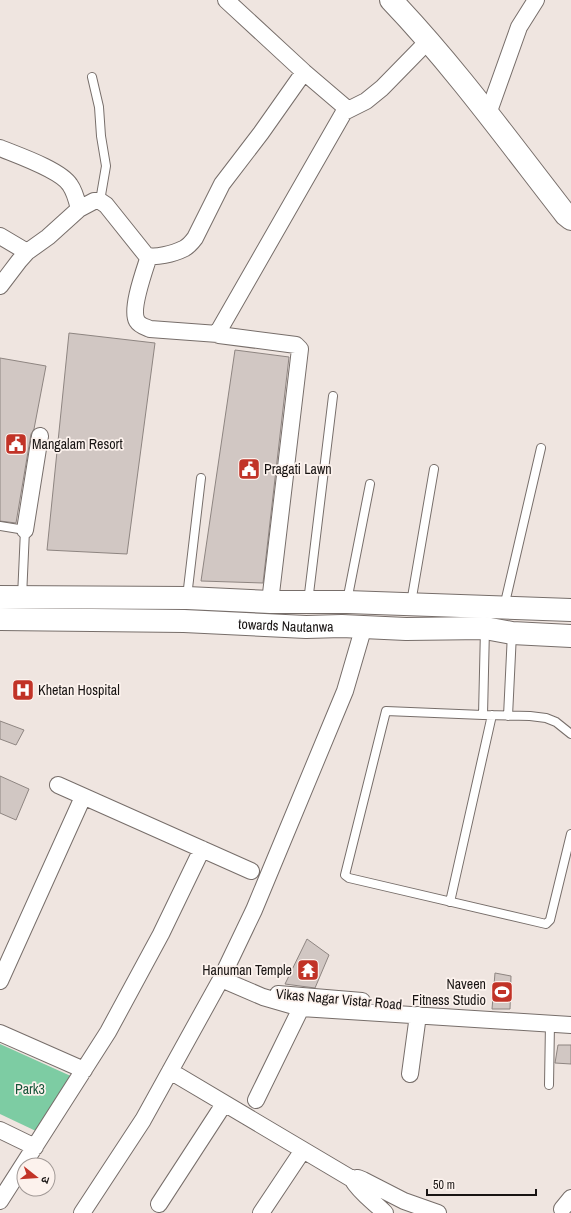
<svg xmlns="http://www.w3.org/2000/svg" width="571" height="1213" font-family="'Archivo Narrow','Noto Sans Devanagari',sans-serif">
  <rect width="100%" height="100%" fill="#efe5e0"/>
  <path fill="#7dcca3" d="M0,1044L73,1077L38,1132L0,1114Z"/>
  <path fill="#d1c7c3" stroke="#8e8581" d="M69,333L155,343L127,554L47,550Z
    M235,350L289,357L263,583L201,581Z
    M0,358L46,366L34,429L31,434L16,523L0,521Z
    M0,721L24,730L16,745L0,739Z
    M0,776L29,789L16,820L0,813Z
    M307,939L329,955L315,988L285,984Z
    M495,973L511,976L510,1009H492Z
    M558,1045H571V1064L555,1063Z"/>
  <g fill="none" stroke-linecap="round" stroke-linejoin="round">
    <g stroke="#776e6a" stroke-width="10">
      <path id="lane" d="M92,77L99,107L101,136L106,166L100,201
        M0,526L25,530L22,597
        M187,597L201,478
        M347,601L370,484
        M308,602L333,396
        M411,603L434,469
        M504,607L541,448
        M483,715L485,628
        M508,716L512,633
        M571,734L556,722L546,718L530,716L483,715L386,711L345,875L349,878L546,924L550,920L571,834
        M450,902L492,715
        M549,1085L550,1023"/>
    </g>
    <g stroke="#776e6a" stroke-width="18">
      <path id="street" d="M226,0L304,72L345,107L344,112L218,332L219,335L296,345L300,349L270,602
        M344,112L366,101L382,88L428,41
        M488,114L519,27L536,0
        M0,148C17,155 61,170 70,185C75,192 77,201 79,209
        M0,236L27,252
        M149,256C145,269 130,309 137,321C140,326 146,327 150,329L218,334
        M0,286L19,261L27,252L48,237L79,209L94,201H100L106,205L146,255C154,259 175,253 183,249C188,247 192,242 195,238L222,184L261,133L304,72
        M25,530L40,436
        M58,785L251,871
        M221,979L263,997L301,1008L571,1025
        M0,981L83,797
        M278,994L362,1001
        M0,1033L84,1070
        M170,1071L352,1179C360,1193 373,1201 385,1213
        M410,1074L418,1015
        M256,1100L301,1008
        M0,1130L35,1147
        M352,1179L358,1178L363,1180L404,1201L438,1213
        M0,1201L108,1032L161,934L202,849
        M159,1204L224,1104
        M562,1209L571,1198
        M82,1213L143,1120L221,979L254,910L345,691L364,626
        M261,1213L303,1150"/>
    </g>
    <g stroke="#776e6a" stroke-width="24">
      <path id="secondary" d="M391,0C455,67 509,142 566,215L571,219"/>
    </g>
    <g stroke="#776e6a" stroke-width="24">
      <g id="primary">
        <path d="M0,597L187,598L270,602H347L571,610"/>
        <path id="s1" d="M0,619L184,621L306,627L342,626L406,629L485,628L512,633L571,636"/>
      </g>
    </g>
    <use href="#lane" stroke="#fff" stroke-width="8"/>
    <use href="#street" stroke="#fff" stroke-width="16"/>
    <use href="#secondary" stroke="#fff" stroke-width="22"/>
    <use href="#primary" stroke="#fff" stroke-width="22"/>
  </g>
  <defs>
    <g id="civic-square" transform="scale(1.15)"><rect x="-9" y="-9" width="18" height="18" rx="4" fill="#c13327" stroke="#fcf2ed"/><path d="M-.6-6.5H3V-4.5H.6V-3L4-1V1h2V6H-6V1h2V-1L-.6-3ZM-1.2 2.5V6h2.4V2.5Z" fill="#fff"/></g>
    <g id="hospital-square" transform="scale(1.15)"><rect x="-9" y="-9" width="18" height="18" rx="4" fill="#c13327" stroke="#fcf2ed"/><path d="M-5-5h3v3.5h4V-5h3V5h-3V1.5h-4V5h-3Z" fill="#fff"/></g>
    <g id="temple-square" transform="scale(1.15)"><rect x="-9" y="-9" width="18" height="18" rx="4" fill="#c13327" stroke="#fcf2ed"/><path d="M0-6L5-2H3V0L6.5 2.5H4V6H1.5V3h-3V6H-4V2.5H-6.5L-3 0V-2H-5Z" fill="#fff"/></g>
    <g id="stadium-square" transform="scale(1.15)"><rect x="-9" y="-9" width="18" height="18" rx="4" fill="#c13327" stroke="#fcf2ed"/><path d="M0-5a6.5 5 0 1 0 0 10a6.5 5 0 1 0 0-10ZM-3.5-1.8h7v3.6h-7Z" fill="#fff"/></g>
  </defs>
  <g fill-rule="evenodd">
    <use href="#civic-square" x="16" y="444"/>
    <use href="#civic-square" x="249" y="469"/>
    <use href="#hospital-square" x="23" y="690"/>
    <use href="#temple-square" x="308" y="970"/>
    <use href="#stadium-square" x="502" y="992"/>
  </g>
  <g text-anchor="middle" stroke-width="3.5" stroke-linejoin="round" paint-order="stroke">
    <g font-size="14" fill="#181413" stroke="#fcf2ed" text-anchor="start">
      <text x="32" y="449">Mangalam Resort</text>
      <text x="264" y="474">Pragati Lawn</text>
      <text x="38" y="695">Khetan Hospital</text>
      <text x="292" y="975" text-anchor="end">Hanuman Temple</text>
      <text x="486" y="989" text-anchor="end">Naveen<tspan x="486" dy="16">Fitness Studio</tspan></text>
    </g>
    <g font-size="14" fill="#181413" stroke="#fcf2ed">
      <text dy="5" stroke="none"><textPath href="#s1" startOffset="286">towards Nautanwa</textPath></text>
      <text transform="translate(339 999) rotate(5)" y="5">Vikas Nagar Vistar Road</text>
    </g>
    <g font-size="14" fill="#165539" stroke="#fcf2ed">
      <text x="30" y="1094">Park3</text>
    </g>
  </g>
  <g transform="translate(36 1177) rotate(107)"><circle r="19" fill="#fcf2ed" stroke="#a19996"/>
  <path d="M0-3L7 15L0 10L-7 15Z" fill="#c13327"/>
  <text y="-6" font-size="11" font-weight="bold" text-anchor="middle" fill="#181413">उ</text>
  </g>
  <path d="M427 1189v6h109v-6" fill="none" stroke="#181413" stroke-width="2"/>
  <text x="433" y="1189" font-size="12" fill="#181413" stroke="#fcf2ed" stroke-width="3" paint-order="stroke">50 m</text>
</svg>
